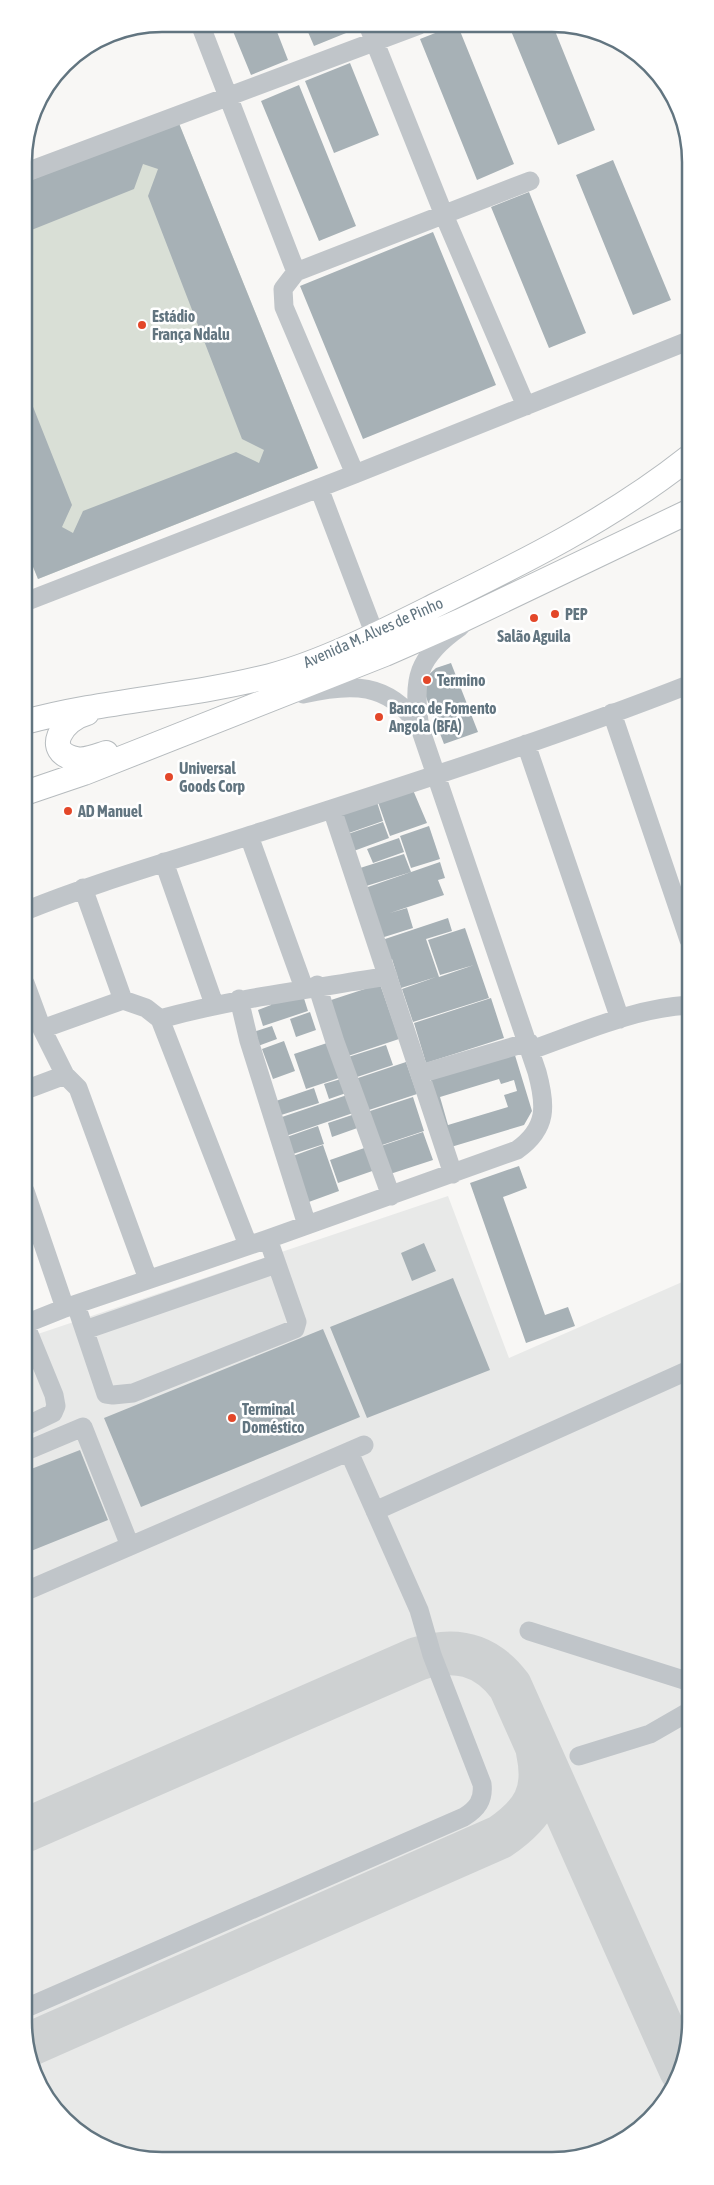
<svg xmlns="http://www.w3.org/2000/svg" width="714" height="2185" font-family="'Asap Condensed',sans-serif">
  <rect width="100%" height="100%" fill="#f8f7f5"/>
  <path fill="#e8e9e8" d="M448,1196L509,1358L689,1279L690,2031L680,2075L656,2114L621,2143L578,2159H136L64,2120L26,2049V1338Z"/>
  <path fill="#d9dfd6" d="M178,121L318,468L38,579L25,547L24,183Z"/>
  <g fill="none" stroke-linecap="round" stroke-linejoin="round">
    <path stroke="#ced1d2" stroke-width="44" d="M26,1830L417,1659C455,1647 485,1653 510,1686L681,2070
      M26,2046L500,1837C533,1814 547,1794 538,1752"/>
  </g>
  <path fill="#a7b1b6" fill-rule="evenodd" d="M230,24H274L288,60L251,75Z
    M305,25H349L351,31L314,46Z
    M453,26H458L514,164L477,180L420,39Z
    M509,26H553L595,130L558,145Z
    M350,63L379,135L334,153L305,81Z
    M299,85L356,226L319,241L261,101Z
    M178,121L318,468L38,579L25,547L24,384L72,505L62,527L73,533L83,511L236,452L259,463L264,450L242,439L148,196L158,169L143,164L134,189L24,233V183Z
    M613,160L671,300L633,315L576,175Z
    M529,192L586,333L549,348L491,207Z
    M433,232L496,385L363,439L300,286Z
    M451,663L478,732L444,744L423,689L424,679L436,668Z
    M413,790L427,823L390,836L378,802Z
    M377,802L383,821L346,834L340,815Z
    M383,822L389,838L351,852L345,835Z
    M429,826L440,859L411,868L400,836Z
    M399,838L404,852L373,863L367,849Z
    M404,854L411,872L363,887L357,869Z
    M440,862L445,878L438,880L444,895L390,913L407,908L413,928L381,938L365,888Z
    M448,918L452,931L426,939L439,977L474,965L440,975L428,940L465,928L489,998L413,1022L402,989L436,977L401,988L392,959L389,960L382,940Z
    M380,984L399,1039L345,1057L328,1001Z
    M302,992L308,1011L263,1026L258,1010L271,1005L270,1002Z
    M491,998L504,1038L426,1063L414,1023Z
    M310,1012L316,1030L296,1037L290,1019Z
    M272,1026L277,1039L258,1046L253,1032Z
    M284,1041L295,1071L273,1079L262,1049Z
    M330,1042L342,1077L306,1089L294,1054Z
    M386,1045L393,1065L351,1079L345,1058Z
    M514,1052L532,1111L524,1125L451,1147L430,1077ZM499,1079L501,1084L514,1080L517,1091L504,1095L508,1107L448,1125L440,1097Z
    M406,1062L417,1094L366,1111L355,1079Z
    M344,1078L349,1092L329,1099L324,1084Z
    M314,1088L319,1103L278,1116L273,1102Z
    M350,1094L356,1112L283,1137L276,1119Z
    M413,1097L424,1131L379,1146L367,1112Z
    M358,1113L363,1126L332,1137L328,1123Z
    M318,1126L324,1144L290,1155L284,1138Z
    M423,1132L433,1160L387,1175L378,1147Z
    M323,1145L339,1191L306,1203L290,1157Z
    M370,1146L378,1169L338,1183L330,1160Z
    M519,1166L527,1188L503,1197L545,1315L568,1307L575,1326L526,1343L470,1183Z
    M424,1243L436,1271L412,1281L401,1253Z
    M453,1278L490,1370L367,1418L330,1327Z
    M323,1329L360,1417L141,1507L104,1418Z
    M80,1450L108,1520L26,1553V1471Z"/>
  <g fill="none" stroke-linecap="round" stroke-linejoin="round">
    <g stroke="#b6bbbe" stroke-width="26">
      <path id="major" d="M87,713C62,719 42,752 76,759C86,761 97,756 106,753
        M25,722C105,700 189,697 270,676C323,662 384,631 434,606C522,563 611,519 688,458
        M25,793L84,773L385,654L460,621L688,512"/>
    </g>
    <path stroke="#c0c5c9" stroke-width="19" d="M200,24L296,272
      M368,25L444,215L526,406
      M24,173L419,25
      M355,474L284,307L283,289L296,272L530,181
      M319,488L375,635
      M25,602L355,474L688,341
      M303,694C351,683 388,682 418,725
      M612,713L689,940
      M526,744L620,1019
      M332,809L453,1174
      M249,836L304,988
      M164,862L214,1004
      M83,888L123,1000
      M25,911C99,881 175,860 251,835C397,788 545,741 688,685
      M25,983L42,1029L65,1075L78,1088L148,1279
      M317,985L335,1042L391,1196
      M239,999L249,1041L307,1225
      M160,1019L248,1245
      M42,1029L123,1000L146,1008L160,1019C236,998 311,989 388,976
      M531,1050C582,1032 635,1008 689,1005
      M420,1074L529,1042
      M25,1090L65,1075
      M25,1191L65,1308
      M76,1305L106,1394L113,1395L133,1393L295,1329L297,1322L268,1239
      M25,1324L65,1308L268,1239L517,1150C548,1128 546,1105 537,1072L420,728C412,679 417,657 460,627
      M25,1324L54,1395L56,1406L53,1413L26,1426
      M85,1330L276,1264
      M26,1451L83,1427L130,1546
      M375,1511L689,1370
      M26,1591L364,1445
      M529,1631L690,1682
      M579,1756L650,1734L690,1711
      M26,2008L464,1817C477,1809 484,1800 482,1784L432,1655L419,1610L349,1452"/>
    <use href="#major" stroke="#fff" stroke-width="24"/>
  </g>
  <g fill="#e34729" stroke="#fff" stroke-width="2">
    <circle cx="142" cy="325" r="5"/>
    <circle cx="555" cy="614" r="5"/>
    <circle cx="534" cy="618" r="5"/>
    <circle cx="427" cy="680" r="5"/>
    <circle cx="379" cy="717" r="5"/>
    <circle cx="169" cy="777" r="5"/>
    <circle cx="68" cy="811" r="5"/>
    <circle cx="232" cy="1418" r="5"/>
  </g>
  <g text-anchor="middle" stroke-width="5" stroke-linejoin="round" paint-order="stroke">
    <g font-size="16" font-weight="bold" fill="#627580" stroke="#fff" text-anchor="start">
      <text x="152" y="322">Estádio<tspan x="152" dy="18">França Ndalu</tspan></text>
      <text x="565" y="620">PEP</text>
      <text x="534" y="642" text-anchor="middle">Salão Aguila</text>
      <text x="437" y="686">Termino</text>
      <text x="389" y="714">Banco de Fomento<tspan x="389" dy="18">Angola (BFA)</tspan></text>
      <text x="179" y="774">Universal<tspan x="179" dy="18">Goods Corp</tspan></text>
      <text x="78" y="817">AD Manuel</text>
      <text x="242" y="1415">Terminal<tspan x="242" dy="18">Doméstico</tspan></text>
    </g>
    <g font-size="16" fill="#627580" stroke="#fff">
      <text transform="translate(373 632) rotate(-24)" y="6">Avenida M. Alves de Pinho</text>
    </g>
  </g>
  <path d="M0 0H714V2185H0ZM162 32H552A130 130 0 0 1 682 162V2022A130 130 0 0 1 552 2152H162A130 130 0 0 1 32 2022V162A130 130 0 0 1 162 32Z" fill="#fff" fill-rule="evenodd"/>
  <path fill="none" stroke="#627580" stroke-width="2.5" d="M162 32H552A130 130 0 0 1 682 162V2022A130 130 0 0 1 552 2152H162A130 130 0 0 1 32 2022V162A130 130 0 0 1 162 32Z"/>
</svg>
